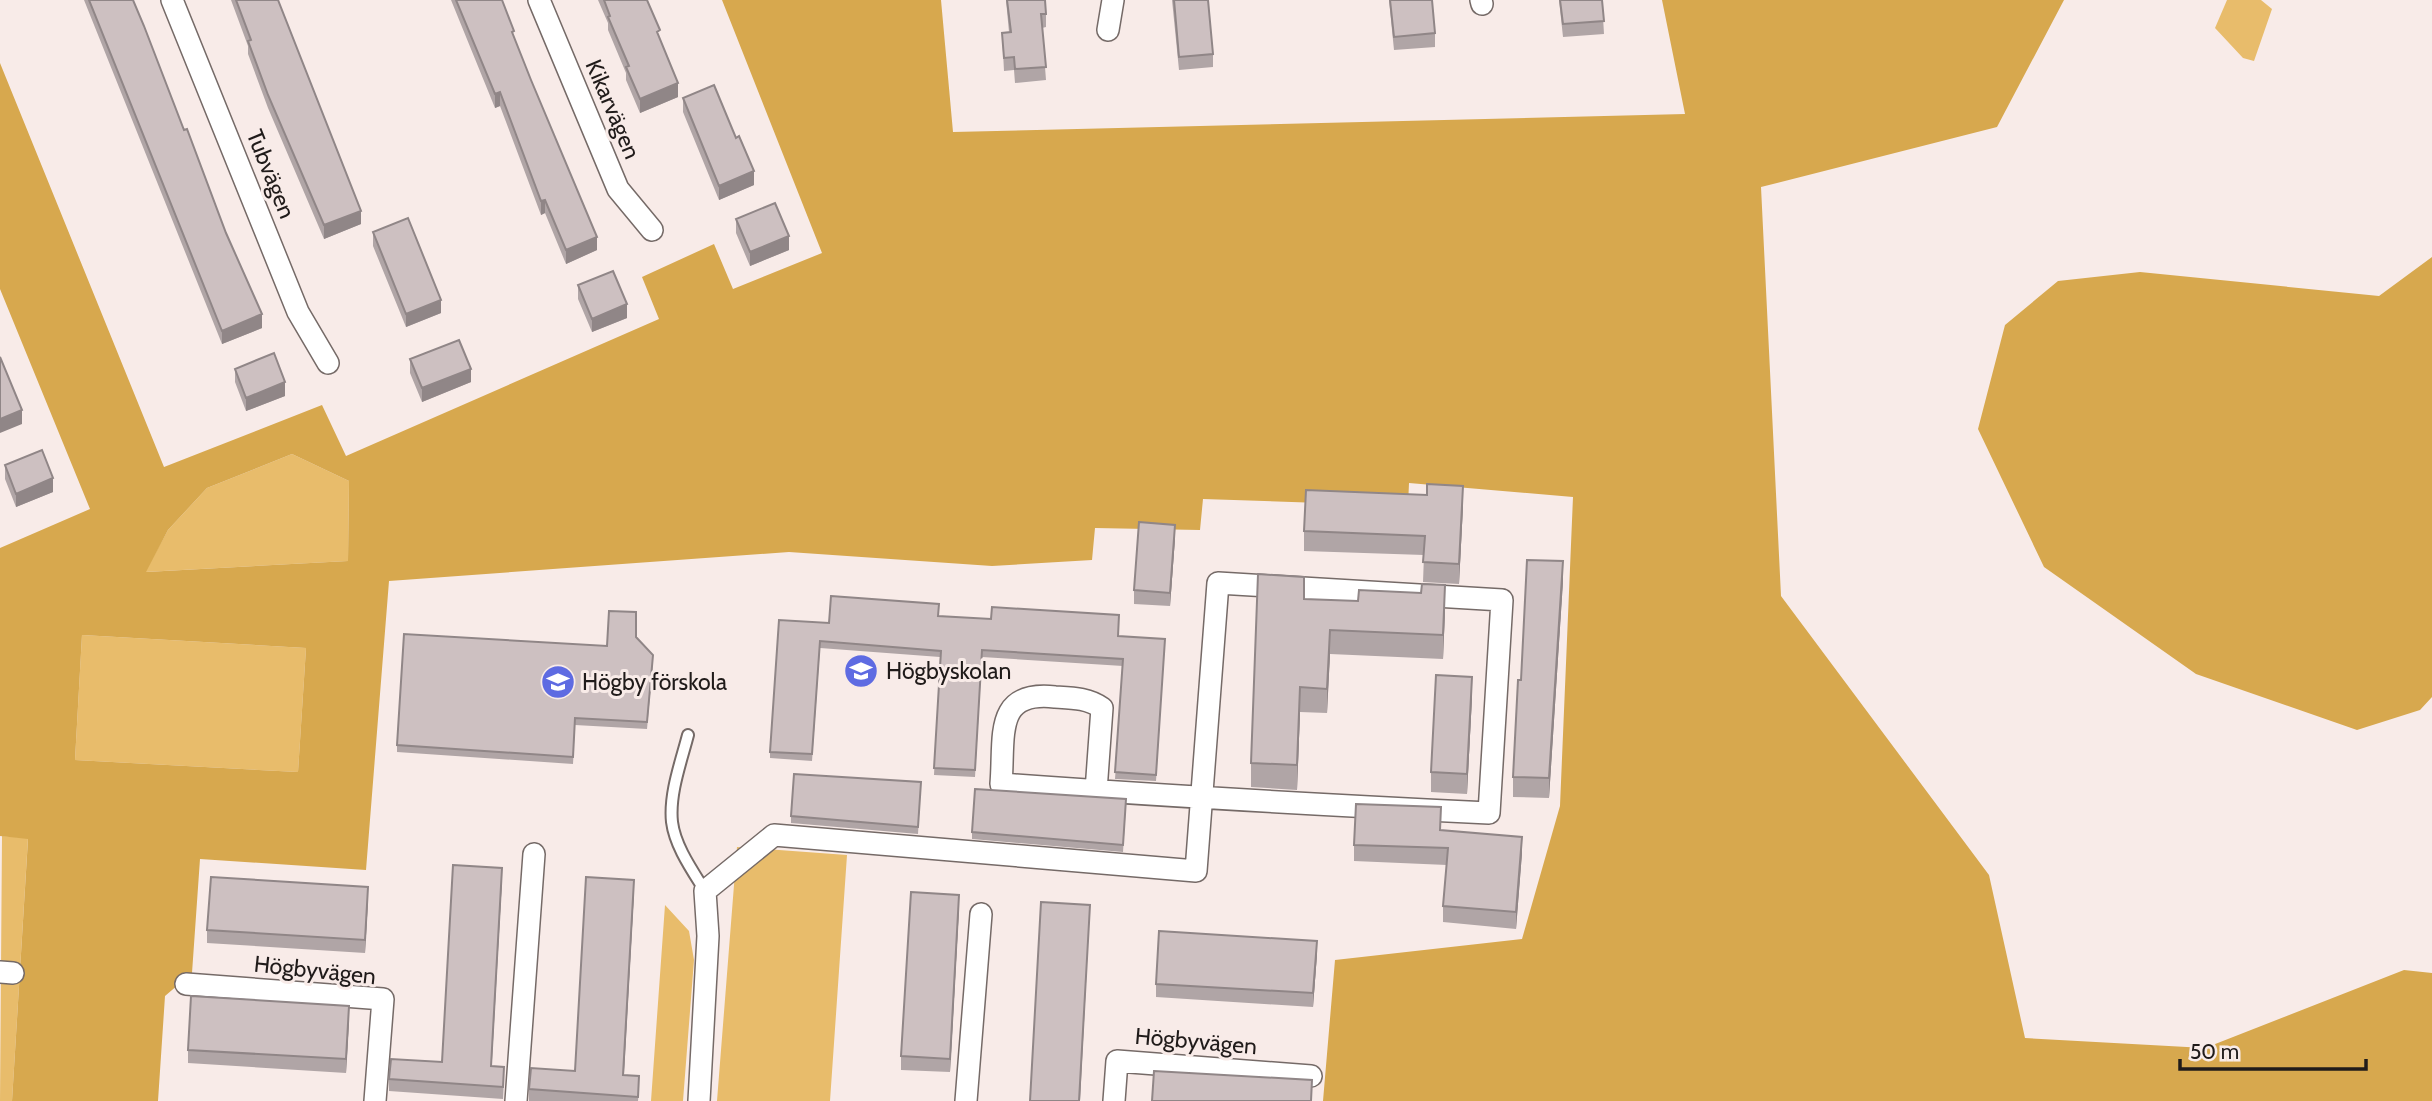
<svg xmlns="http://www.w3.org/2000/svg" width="2432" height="1101" font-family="Cabin,sans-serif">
  <rect width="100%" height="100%" fill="#f8ebe8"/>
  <path fill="#e8bc6b" d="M2227,0H2261L2272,9L2254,61L2243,58L2215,28Z
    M292,454L349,481L348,561L145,572L168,530L207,488Z
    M82,635L306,648L298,772L75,760Z
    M2,836L28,838L12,1101H0Z
    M737,847L847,855L830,1101H717Z
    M665,905L689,931L694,960L683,1101H651Z"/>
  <path fill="#d7a84e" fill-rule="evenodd" d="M722,0H941L953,132L1685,114L1662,0H2064L1997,127L1761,187L1781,596L1989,875L2025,1038L2205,1048L2404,970L2432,973V1101H1323L1335,960L1522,939L1560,806L1573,497L1409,483L1408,506L1203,499L1200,530L1095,528L1092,560L992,566L789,552L389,581L366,870L200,859L192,973L165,996L158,1101H12L28,839L0,836V548L90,509L0,289V63L164,467L322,405L346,456L659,319L642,277L714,244L733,289L822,253ZM292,454L349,481L348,561L146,572L168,530L207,488ZM82,635L306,648L298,772L75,760Z
    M2432,257V697L2420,710L2357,730L2196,674L2044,567L1978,429L2005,325L2058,281L2140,272L2379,296Z"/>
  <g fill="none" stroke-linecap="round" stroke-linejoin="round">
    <g stroke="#756a67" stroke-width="14">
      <path id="lane" d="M688,735C681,762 669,794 672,822C675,846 692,870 705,891"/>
    </g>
    <g stroke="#756a67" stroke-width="24">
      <path id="street" d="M172,0L298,312L328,363
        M539,0L618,189L652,230
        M1481,0L1482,4
        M1108,30L1113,0
        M0,972L13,973
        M186,984L383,999L375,1101
        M516,1101L534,854
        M699,1101L708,936L705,891L774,835L1196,871L1218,583L1502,600L1489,813C1326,805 1164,796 1001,784C1005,737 993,690 1055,697C1073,698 1088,698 1102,708L1096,791
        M966,1101L981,914
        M1114,1101L1117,1061L1311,1076"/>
    </g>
    <use href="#lane" stroke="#fff" stroke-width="10"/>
    <use href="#street" stroke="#fff" stroke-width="21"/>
  </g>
  <path fill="#b0a5a6" d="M84,0H133L262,328L222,344Z
    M231,0H278L361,224L324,239L268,108L248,54V46Z
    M451,0H502L514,38L597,250L566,264L545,213L541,215L500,106L495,108Z
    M598,0H647L678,97L640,113L626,80V73L608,30V23Z
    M1006,0H1045L1046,14V27L1042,28L1046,80L1015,83L1014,70L1004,71L1002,33L1009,32Z
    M1172,0H1208L1213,54V67L1179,70Z
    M1389,0H1432L1435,33V47L1394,50Z
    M1559,0H1602L1604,34L1563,37Z
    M683,98L736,138L754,185L719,200L683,112Z
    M736,219L789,250L750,266L736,233Z
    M373,232L441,313L406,327L373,246Z
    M578,285L627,318L592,332L578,299Z
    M410,359L471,382L422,402L410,373Z
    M235,369L285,396L246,411L235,382Z
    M5,465L53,492L16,507L5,479Z
    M1463,506L1459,584L1423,582L1424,555L1304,551V531Z
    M1175,538L1170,606L1134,604V590Z
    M1563,581L1549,798L1513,797V777L1521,680Z
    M1304,599L1445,610L1443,659L1330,654L1327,713L1300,712L1297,790L1251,787V763Z
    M938,616L1118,636L1165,639L1156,781L1115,779L1123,666L982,657L975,777L934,775L940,657L820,648L812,761L770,758V752L829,623Z
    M636,638L653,662L647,729L575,725L573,764L397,752V745L607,646Z
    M1472,697L1467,794L1431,792V772Z
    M921,782L918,834L791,823V816Z
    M1126,806L1123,852L972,839V832Z
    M1441,830L1522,853L1516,929L1443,922V906L1447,865L1354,861V845Z
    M502,880L491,1066L504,1079L503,1099L389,1091V1079L442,1062Z
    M634,892L624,1075L639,1088L638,1101H529V1089L575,1071Z
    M368,900L365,953L207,943V930Z
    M959,908L950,1072L901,1070V1056Z
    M1317,954L1313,1007L1156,997V984Z
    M349,1020L346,1073L188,1063V1050Z"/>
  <path fill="#908687" d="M678,83V97L640,113V99Z
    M500,92V106L495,108V94Z
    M754,171V185L719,200V186Z
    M545,200V213L541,215V201Z
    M361,211V224L324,239V225Z
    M789,236V250L750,266V252Z
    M597,237V250L566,264V250Z
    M441,300V313L406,327V314Z
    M627,304V318L592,332V319Z
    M262,314V328L222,344V331Z
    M471,369V382L422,402V388Z
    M285,382V396L246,411V398Z
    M22,410V424L0,433V419Z
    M53,478V492L16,507V494Z
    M1463,486V506L1459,584V564Z
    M1175,525V538L1170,606V593Z
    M1563,561V581L1549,798V778Z
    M1445,585V610L1443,659V635Z
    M1330,630V654L1327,713V689Z
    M1472,677V697L1467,794V774Z
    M1300,687V712L1297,790V765Z
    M1522,837V853L1516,929V912Z
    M502,868V880L491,1078V1066Z
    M634,880V892L623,1087V1075Z
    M368,887V900L365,953V940Z
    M959,895V908L950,1072V1059Z
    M1090,905L1080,1101H1079Z
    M1317,941V954L1313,1007V993Z
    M349,1006V1020L346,1073V1059Z"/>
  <path fill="#cdc0c1" stroke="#908687" stroke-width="2" d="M89,0H133L144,26L184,130L187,129L226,233L262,314L222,331Z
    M236,0H278L361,211L324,225L268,95L248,41L251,40Z
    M456,0H502L514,31L512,32L531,80L597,237L566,250L545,200L541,201L500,92L495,94Z
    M604,0H647L660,30L657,32L678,83L640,99L626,67L629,66L608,17L610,16Z
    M1007,0H1045L1046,14H1041L1046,67L1015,69L1014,57L1004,58L1002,33L1011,32Z
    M1174,0H1208L1213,54L1179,57Z
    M1390,0H1432L1435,33L1394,37Z
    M1560,0H1602L1604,21L1563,24Z
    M714,85L736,138L739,136L754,171L719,186L683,98Z
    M775,203L789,236L750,252L736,219Z
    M408,218L441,300L406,314L373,232Z
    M613,271L627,304L592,319L578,285Z
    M459,340L471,369L422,388L410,359Z
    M274,353L285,382L246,398L235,369Z
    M0,357L22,410L0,419Z
    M42,450L53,478L16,494L5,465Z
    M1427,484L1463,486L1459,564L1423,562L1425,536L1304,531L1306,490L1427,495Z
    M1139,522L1175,525L1170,593L1134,590Z
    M1527,560L1563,561L1549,778L1513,777L1518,680H1521Z
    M1258,574L1304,577V599L1358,601L1359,590L1421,593L1422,584L1445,585L1443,635L1330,630L1327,689L1300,687L1297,765L1251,763Z
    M831,596L939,604L938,616L991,619L992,607L1119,615L1118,636L1165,639L1156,775L1115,772L1123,659L982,650L975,770L934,768L941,651L820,641L812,754L770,752L779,620L829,623Z
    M609,611L636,612V637L653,655L647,722L575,718L573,757L397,745L404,634L607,646Z
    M1436,675L1472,677L1467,774L1431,772Z
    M794,774L921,782L918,827L791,816Z
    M975,789L1126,799L1123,845L972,832Z
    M1356,804L1441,807L1440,830L1522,837L1516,912L1443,906L1448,848L1354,845Z
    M453,865L502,868L491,1066L504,1067L503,1087L389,1079L391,1059L442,1062Z
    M211,877L368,887L365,940L207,930Z
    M586,877L634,880L623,1075L639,1076L638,1097L529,1089L531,1068L575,1071Z
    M911,892L959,895L950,1059L901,1056Z
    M1041,902L1090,905L1079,1101H1030Z
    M1159,931L1317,941L1313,993L1156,984Z
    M191,996L349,1006L346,1059L188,1050Z
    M1154,1071L1312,1080L1311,1101H1152Z"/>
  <defs>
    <g id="school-disc" transform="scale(1.75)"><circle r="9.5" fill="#5e6be2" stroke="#f8ebe8"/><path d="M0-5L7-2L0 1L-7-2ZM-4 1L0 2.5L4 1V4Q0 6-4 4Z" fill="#fff"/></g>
  </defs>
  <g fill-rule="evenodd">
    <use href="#school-disc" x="861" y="671"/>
    <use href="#school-disc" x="558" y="682"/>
  </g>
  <g text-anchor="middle" stroke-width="6" stroke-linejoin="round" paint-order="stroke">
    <g font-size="23" fill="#201b1a" stroke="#f8ebe8">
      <text transform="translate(613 109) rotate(67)" y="8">Kikarvägen</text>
      <text transform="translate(271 174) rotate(68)" y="8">Tubvägen</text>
      <text transform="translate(315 970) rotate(6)" y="8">Högbyvägen</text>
      <text transform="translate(1196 1041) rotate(5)" y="8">Högbyvägen</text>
    </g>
    <g font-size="23" fill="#201b1a" stroke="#f8ebe8" text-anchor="start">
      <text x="886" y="679">Högbyskolan</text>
      <text x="582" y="690">Högby förskola</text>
    </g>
  </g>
  <path d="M2180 1059v10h186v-10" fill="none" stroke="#201b1a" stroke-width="3.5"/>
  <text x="2190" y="1059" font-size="21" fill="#201b1a" stroke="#f8ebe8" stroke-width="5" paint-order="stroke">50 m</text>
</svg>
